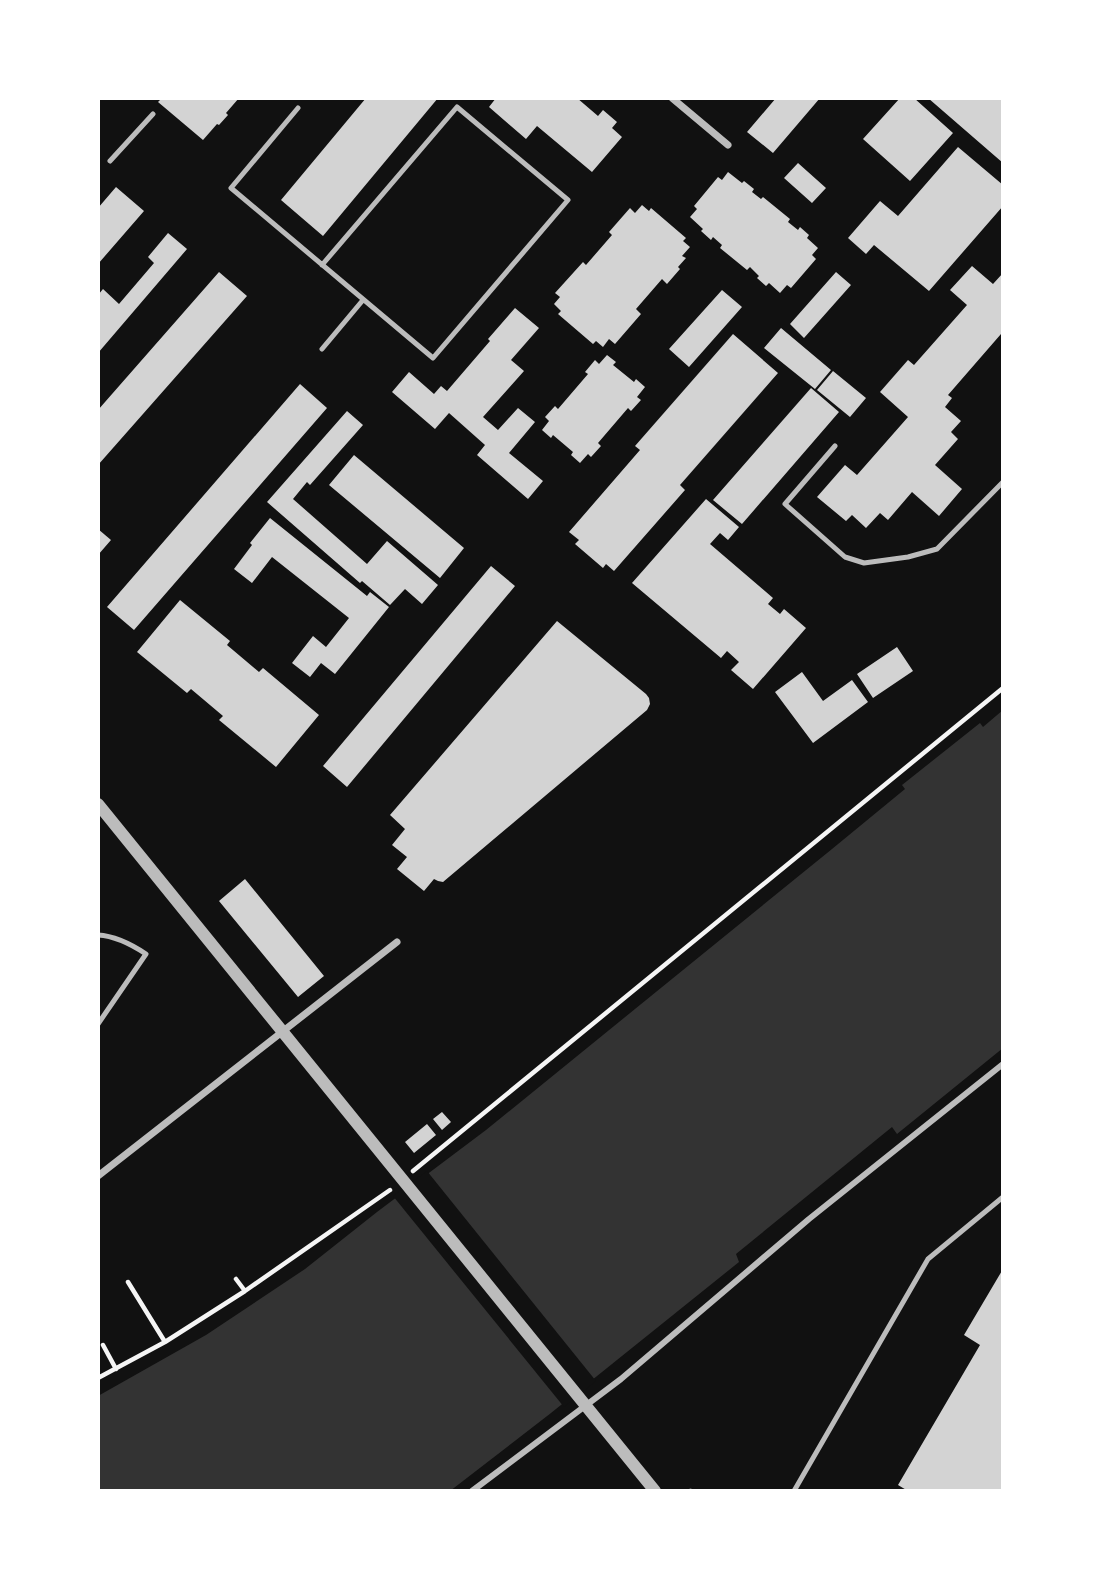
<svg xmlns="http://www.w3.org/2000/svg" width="1101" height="1589" font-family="'Exo 2',sans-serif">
  <rect width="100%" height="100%" fill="#111"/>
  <path fill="#333" d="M1003,710V1048L897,1134L892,1127L736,1254L739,1262L551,1413L450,1491H98V1396L206,1335L305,1269L377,1212L486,1130L832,849L905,789L902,785L980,723L983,727Z"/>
  <path fill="#111" d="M427,1171L596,1381L564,1407L393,1196Z"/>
  <path fill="#d3d3d3" d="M162,98H239L226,113L228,115L219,125L217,124L203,140L158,102Z
    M366,98H438L323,236L281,200Z
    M496,98H577L598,116L603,110L617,122L612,128L622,137L592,172L537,126L526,139L489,107Z
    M776,98H820L773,153L747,132Z
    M900,98H914L953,133L910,181L863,139Z
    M928,98H1003V163Z
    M958,147L1003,185V206L929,291L874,245L866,254L848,238L880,201L898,216Z
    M798,163L826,188L812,203L784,178Z
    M728,172L742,183L744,181L754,189L752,192L761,199L763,197L790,219L788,222L798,230L800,227L809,235L807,238L818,248L812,255L816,259L791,288L787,285L780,293L769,283L766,286L757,278L759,276L750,267L747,270L720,248L722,245L713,237L711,240L701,231L703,229L690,217L697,209L694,206L718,177L722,180Z
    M116,187L144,211L98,264V208Z
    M642,205L649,211L651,208L686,238L683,241L690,247L682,256L686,258L678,267L680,269L667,284L662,279L636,309L641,314L615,344L609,339L603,347L596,341L593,344L558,314L561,311L554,304L560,297L555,293L583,262L586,265L612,235L609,232L630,208L635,213Z
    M168,233L187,249L98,353V295L103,289L119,304L154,263L148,257Z
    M972,266L993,284L1003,273V336L1001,334L948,395L952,398L945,407L961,421L951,432L958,439L935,465L962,489L939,516L912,492L888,520L880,513L866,528L852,515L846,521L817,497L845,465L857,475L908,417L880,392L908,360L914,365L967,305L950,290Z
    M219,272L247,296L98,465V410Z
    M836,272L851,285L804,338L790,324Z
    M722,290L742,307L689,367L669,349Z
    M515,308L539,328L511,360L524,371L483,417L498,430L518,408L535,422L509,453L543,481L528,499L477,455L485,445L449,413L435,429L392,392L409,372L434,394L441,386L447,391L490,341L488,339Z
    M781,328L831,370L815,389L764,348Z
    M733,334L778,373L680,485L685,490L614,571L606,564L603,568L575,544L579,540L569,532L640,450L635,446Z
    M607,355L616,362L613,365L634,382L636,379L645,387L637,397L641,400L631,411L628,408L598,443L601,446L591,457L588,454L580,463L571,455L573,452L553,435L551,438L542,430L549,421L545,417L555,406L558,409L588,374L585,372L595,360L599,364Z
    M833,371L866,398L850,417L817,390Z
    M300,384L327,408L134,630L107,607Z
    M811,388L839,412L742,524L713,500Z
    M347,411L363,425L310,485L307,482L293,499L367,564L387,541L438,585L422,604L405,589L390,605L362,581L360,583L267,502Z
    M354,455L464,548L440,578L329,485Z
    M706,499L739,527L728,540L720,533L710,544L773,598L768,604L780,614L784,609L806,628L753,689L731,670L739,662L727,651L721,658L632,583Z
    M270,518L367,596L370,592L389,607L335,674L321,663L310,677L292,663L313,636L326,647L349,618L272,557L252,583L234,569L252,545L250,543Z
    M98,529L111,540L98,555Z
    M491,566L515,586L347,787L323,766Z
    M180,600L230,641L227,645L259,672L263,668L319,715L276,767L219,720L223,716L191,689L187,693L137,652Z
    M557,621L646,694L649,698L650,704L647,710L443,882L438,881L434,879L424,891L397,869L407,857L392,845L405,829L390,815Z
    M897,647L913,671L873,698L857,674Z
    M802,672L823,701L852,680L868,702L813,743L775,692Z
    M245,879L324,976L298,997L219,901Z
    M442,1112L451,1122L442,1130L433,1119Z
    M427,1124L436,1135L414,1153L405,1142Z
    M1003,1269V1491H908L898,1485L980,1345L964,1335Z"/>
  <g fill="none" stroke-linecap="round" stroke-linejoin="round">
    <path stroke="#f5f5f5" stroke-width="4.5" d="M413,1171L1003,688
      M236,1279L245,1291
      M128,1282L165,1342
      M103,1345L116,1369
      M98,1378L165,1342L245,1291L390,1190
      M690,1491H691"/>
    <path stroke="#bcbcbc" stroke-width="5" d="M298,108L231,188L433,358L568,200L457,107L322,265
      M110,161L153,114
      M322,349L363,300
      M835,446L785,504L845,557L864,563L908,557L937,549L1003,482
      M98,935C116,936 131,944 146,954L98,1024
      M794,1491L928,1259L1003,1197"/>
    <path stroke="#bcbcbc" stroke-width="6" d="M472,1491L621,1379L809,1219L1003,1064"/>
    <path stroke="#bcbcbc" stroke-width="7" d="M672,98L728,145
      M98,1176L397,942"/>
    <path stroke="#bcbcbc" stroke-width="12" d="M98,804L655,1491"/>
  </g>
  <rect width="1101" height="1589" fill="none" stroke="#ffffff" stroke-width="200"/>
</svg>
